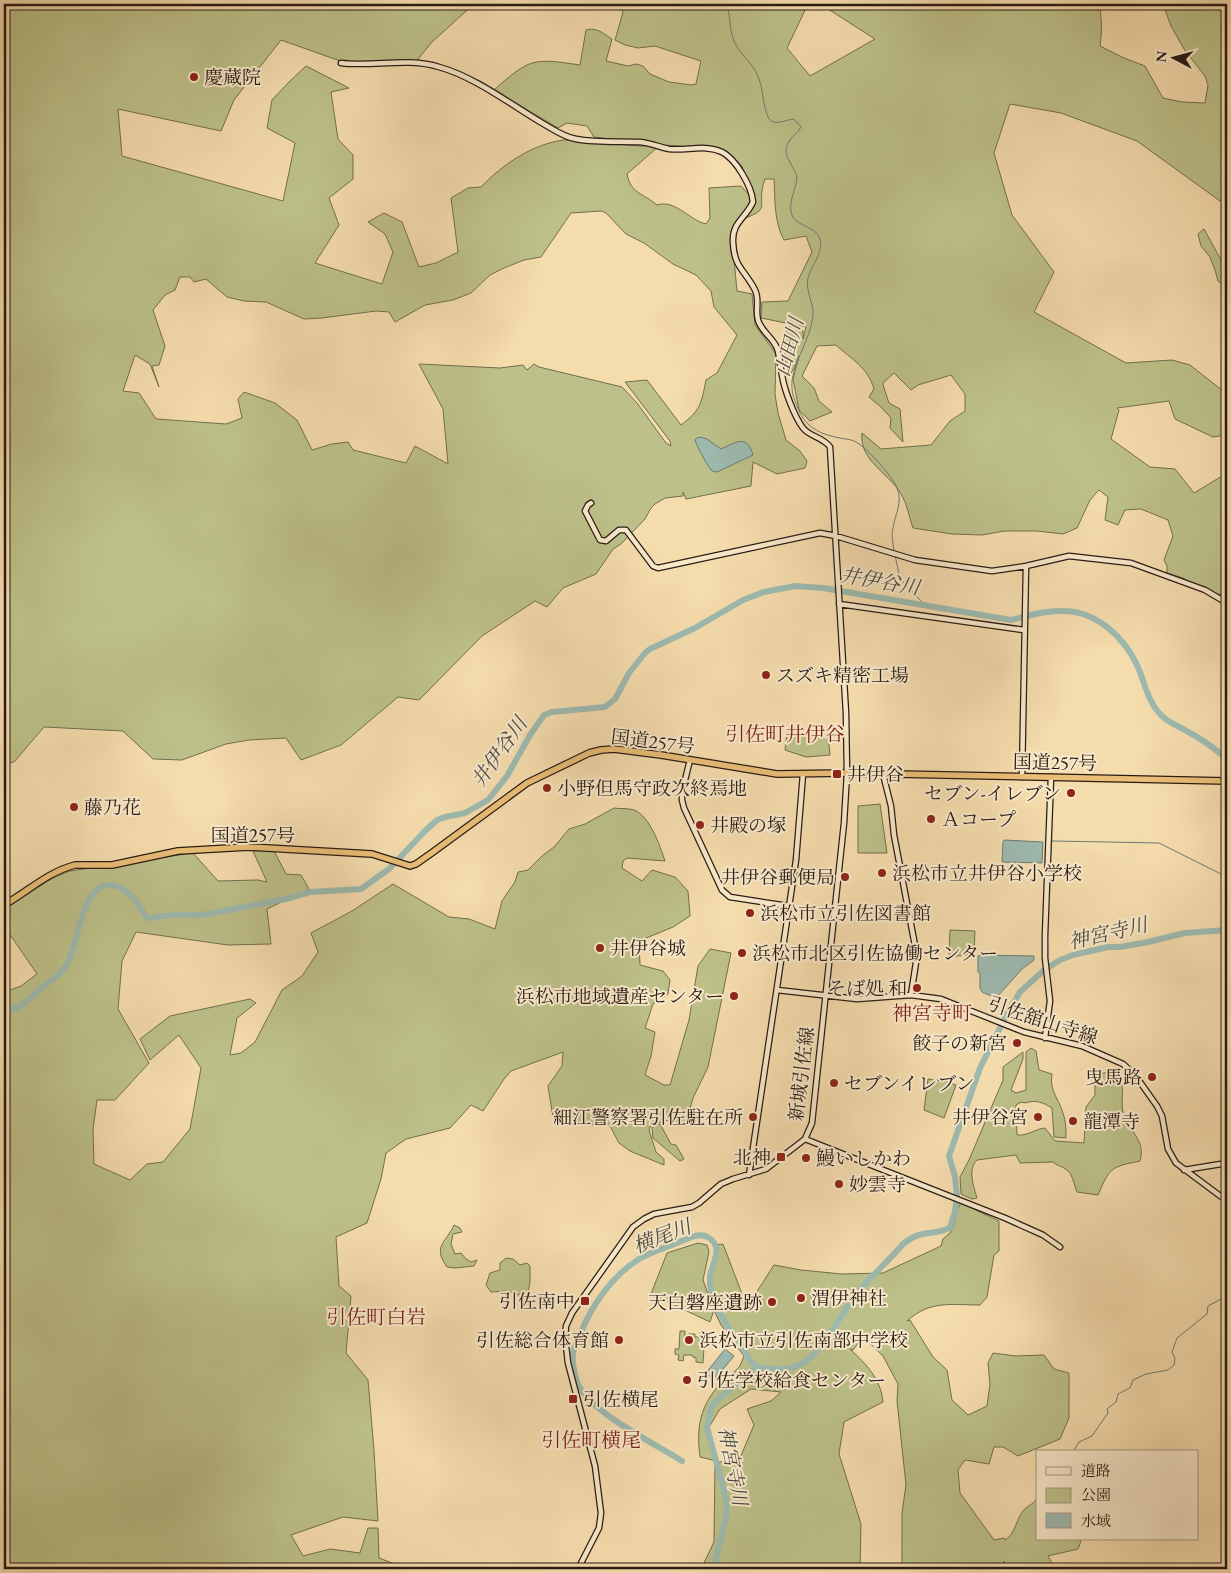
<svg xmlns="http://www.w3.org/2000/svg" width="1231" height="1573" font-family="'EB Garamond','Noto Serif JP',serif">
  <rect width="100%" height="100%" fill="#f5dcad"/>
  <filter id="stains"><feTurbulence type="fractalNoise" baseFrequency=".004" numOctaves="4"/><feColorMatrix values="0 0 0 0 .2 0 0 0 0 .09 0 0 0 0 .02 0 0 0 .5 -.17"/></filter>
  <radialGradient id="worn" r=".72"><stop offset=".6" stop-color="#630" stop-opacity="0"/><stop offset="1" stop-color="#630" stop-opacity=".3"/></radialGradient>
  <path fill="#bdc089" stroke="#726e4e" fill-rule="evenodd" d="M4,4H474L432,42L414,64L346,63L281,40L234,100L221,131L118,109L122,156L283,201L295,143L267,128L272,100L289,82L306,66L349,88L331,92L338,139L353,155V179L329,198L339,225L315,263L382,284L393,252L385,234L368,222L384,213L402,222L419,267L436,263L458,252L451,198L468,188L481,187C502,165 532,144 564,140L640,146H659L627,174C631,194 643,193 657,205C675,199 689,220 706,224L710,218L709,188L741,186L752,198L742,166L722,149L648,144L594,137L587,126L567,123L558,128L494,90C530,58 533,58 580,65L586,30C596,27 603,33 612,39L606,61L628,66L636,64L643,66L650,74L669,82L691,85L696,84L701,61L655,46L638,48L625,45L615,40L623,12L617,4H1099C1102,18 1102,32 1100,46L1124,58L1145,66L1163,98L1182,102L1205,103L1208,85L1205,76L1184,49L1171,26L1163,4H1227V203L1220,201L1137,141L1061,113L1010,104L994,153L1012,215L1054,272L1034,312L1126,363L1172,360L1190,365L1223,391L1227,389V435L1213,437L1175,419L1169,401L1117,408L1119,410L1111,439L1150,467L1175,469L1194,493L1227,473V594C1211,597 1197,585 1183,578C1178,576 1172,575 1167,573V566L1164,560L1173,536L1168,520L1141,509L1125,510L1118,525L1105,520L1108,497L1099,490L1090,500L1077,528L1063,534L1037,531H1004L982,535L952,534L913,528C909,517 907,503 901,494C889,473 859,461 862,433L881,449L931,445L950,421L965,411V394L951,375L918,385L911,390L894,373L883,383V385L889,403L900,409L903,442L890,428L891,418L881,407L869,397L874,389C867,366 852,360 836,345L817,346L802,376L814,388L819,401L832,412L810,421L799,410L793,379L799,356L793,370L789,376C786,363 778,335 790,326L799,328L803,331V339L806,327L761,318L762,302L788,301L812,252L806,236L784,240C774,222 775,199 774,179H765C754,210 777,207 735,222L732,238L737,291L752,294L755,325L776,354L775,394L778,413L786,440L800,451L807,461L805,468L777,474L753,462L751,486L686,499L683,492V496L665,498L655,504L651,508L645,519L621,544L613,549L596,574L563,588L547,607L535,601L482,636L419,700L398,697L341,745L301,760L286,738L249,740L226,744L182,760L153,759L123,731L44,727L14,762L4,764ZM807,6L828,9L875,39L810,76L787,48ZM601,211L606,213L626,234L644,243L673,264L696,275L711,291L714,307L737,335L717,373L706,380C701,404 701,410 681,425L647,380L625,382L670,441L671,446L666,443L637,403L622,387L539,367L534,364L527,370L523,365L500,368L419,364L443,409L448,464L415,446L406,463L353,450L348,442L332,444L312,450L297,420L275,403L244,392L238,399L242,418L226,424L156,419L139,393L123,391L135,355L150,364L159,387L152,366L159,365L165,346L153,310L165,295L175,290L180,277H190L194,282L206,279L227,297L244,301L266,302L304,319L322,318L376,311L389,312L395,322L425,305L453,300L471,293L490,275L504,268L524,260L541,257L571,213Z
    M1204,229L1220,258L1227,267V287L1218,281L1215,270L1210,257L1201,246L1198,234Z
    M787,733L828,735L830,755L806,757L785,750Z
    M880,804L887,853H858V806Z
    M614,808C620,809 628,808 634,810C650,816 660,846 665,861L627,858L623,861L622,868L642,881L652,870L675,877L688,891L690,916L673,927L639,941L640,965L663,971L670,980L668,994L653,1004L645,1028L655,1032L651,1056L645,1075L664,1085H670L689,1020L698,966L710,949L731,953L708,1067L693,1098L686,1122L668,1120L651,1125L649,1130L656,1152L664,1159V1165L630,1151L619,1143L609,1124C587,1125 574,1127 553,1117L548,1086L562,1066L563,1052L511,1071L504,1079L483,1111L471,1105L450,1128L406,1139L386,1153L381,1179L367,1223L336,1237L339,1286L351,1296L346,1353L368,1380L374,1450L378,1521L343,1517L291,1535L303,1556L330,1549L360,1553L368,1528H378L379,1558L408,1569H4V992L21,986L37,974L4,926V910L39,883L70,871L193,853L218,881L258,880L267,882L253,851L273,849L286,874L301,875L309,889L267,909L271,944L228,945L136,932L122,961L118,1009L149,1063L115,1100H97L93,1129L94,1164L130,1180L147,1164L163,1162L190,1129L201,1068L179,1035L150,1060L140,1039L170,1016L250,999L256,1003L237,1018L230,1055L241,1053L255,1042L282,990L302,976L318,952L311,933L352,911L393,884L449,917L469,919L495,929L502,901L515,882L518,872L528,870L542,856L554,847L569,829L585,824Z
    M950,930L975,931L974,954L949,957Z
    M1031,1048L1036,1051L1039,1070L1052,1074C1049,1091 1059,1099 1063,1113C1066,1122 1066,1130 1066,1138L1054,1137L1052,1108C1044,1103 1035,1099 1026,1103L1021,1102L1016,1105L1017,1135C1029,1136 1034,1129 1045,1128L1055,1141L1084,1143L1086,1107L1095,1095V1074L1112,1072C1130,1083 1118,1099 1124,1115C1130,1133 1146,1140 1140,1161C1111,1167 1110,1167 1098,1195L1077,1192C1074,1185 1073,1175 1067,1170C1062,1166 1057,1166 1053,1162L1020,1163L1016,1155L977,1160C967,1170 974,1187 977,1198L972,1199L961,1194L960,1177L969,1160L1003,1080V1067L1023,1052V1059L1011,1090L1016,1093L1026,1090V1052Z
    M928,1079L944,1081L956,1085L944,1118L924,1110Z
    M660,1124L671,1144L676,1145L684,1159L680,1161L653,1138L652,1127Z
    M961,1203L999,1221V1251L994,1255L987,1297L980,1305C951,1305 930,1300 907,1321L910,1320L933,1357L947,1370L952,1400L968,1415L987,1406L990,1384L988,1363L993,1353L1016,1356L1044,1355L1054,1369L1069,1373V1418L1060,1439L1018,1456L1003,1447H994L989,1464L965,1460L958,1470L960,1493L994,1540L1004,1538L1005,1540C1016,1534 1016,1517 1025,1509C1030,1504 1034,1504 1037,1498V1539H1080L1081,1541L1078,1549L1048,1556L1055,1569H1003L1004,1561L1001,1569H902V1513L906,1485L897,1401L898,1384L883,1356L863,1337L853,1350L850,1349C866,1364 881,1379 883,1402L844,1422L839,1454L861,1524L860,1569H701L714,1542L715,1463L740,1458L754,1425L747,1409L771,1401L781,1392L751,1389L720,1409L706,1432L716,1461L700,1457C696,1427 700,1405 722,1382C733,1370 738,1374 744,1356L721,1325L711,1304L713,1313L710,1322L651,1294L667,1253L698,1243L707,1245L709,1252L703,1280L709,1297L708,1282L716,1245L723,1244L747,1307L774,1265L801,1270L842,1274L883,1273L941,1246L943,1239L951,1232L955,1222V1213Z
    M454,1225L460,1228L462,1232L453,1234L451,1244L455,1254L461,1253L466,1259L471,1262L477,1260L474,1266L455,1268L447,1267C432,1246 446,1243 454,1225Z
    M506,1258L513,1259L520,1265L527,1263L530,1266V1282L528,1292L518,1295L508,1291L491,1292L486,1285L490,1273L500,1270V1263Z
    M680,1331H685V1337H687L688,1334H695V1337H699L700,1332H705L703,1363L696,1362V1358L693,1357L692,1355H684L683,1361L678,1360L679,1355L675,1354V1349H679Z"/>
  <path fill="#9dbab0" stroke="#6e7a72" d="M700,437L707,439L721,449C735,443 747,433 753,455L717,472L712,471C708,467 696,445 695,440L697,438Z
    M1004,840L1043,842L1042,863L1002,862L1003,842Z
    M980,955L1034,956V960L1022,969L996,998L982,992L980,988V973L978,972V956Z
    M725,1349L734,1356L714,1380L706,1373Z"/>
  <g fill="none" stroke-linecap="round" stroke-linejoin="round">
    <path stroke="#6e7a72" stroke-width="1" d="M726,4C731,15 729,27 733,38C737,52 751,61 757,74C764,88 762,105 769,119C775,126 785,120 794,119L801,127C798,134 791,136 788,143C781,156 795,166 797,178C796,189 789,200 791,212C793,227 816,225 820,239C824,252 811,266 808,278C805,291 814,303 813,315C811,340 790,366 792,388C792,395 797,406 800,413C808,429 823,435 840,438C844,439 850,439 854,441C866,446 892,476 897,488C903,503 895,514 893,528C891,535 893,543 894,551
      M895,555L900,579L925,605
      M1052,841L1159,843L1227,877
      M1073,1452L1079,1442L1092,1436L1108,1413L1107,1409L1116,1402L1118,1394L1130,1388L1133,1380L1146,1374L1168,1370L1174,1365L1175,1358L1172,1352L1177,1338L1207,1314L1208,1306L1221,1299L1227,1300"/>
    <path stroke="#9dbab0" stroke-width="6" d="M4,1009C10,1010 16,1008 22,1005C28,1001 34,994 39,990C49,981 61,976 67,964C78,945 82,883 110,885C128,886 138,903 146,917L150,918L172,915H202L286,899L310,892L361,889L389,869L426,830L437,820L445,817L465,813L488,800L507,776L530,735L544,715L552,712L605,707L615,699L629,673L645,653L650,649L695,628L743,600L764,592L795,586L823,588L1011,620C1028,616 1046,610 1063,611C1097,611 1125,638 1138,667C1145,684 1148,702 1161,715C1168,723 1181,727 1190,733C1204,740 1215,749 1227,759
      M682,1461C656,1444 584,1410 576,1379C574,1371 572,1361 573,1353C574,1347 577,1341 580,1335C591,1306 612,1276 639,1259C651,1252 664,1248 677,1243C687,1239 700,1231 709,1238C724,1247 712,1264 710,1276C710,1281 710,1286 711,1291C714,1311 739,1341 750,1360L756,1367
      M713,1569L726,1518L727,1503L707,1427L711,1408L715,1402L756,1367C772,1369 786,1372 801,1364C823,1353 842,1311 858,1292C872,1275 889,1261 903,1244C921,1229 932,1236 950,1228L955,1212L957,1195L955,1177L949,1156L980,1068L1008,1012L1020,992L1043,971L1060,960L1073,955L1108,947H1120L1148,942L1185,933L1227,930"/>
    <g stroke="#281b14" stroke-width="7">
      <path id="secondary" d="M341,63C373,67 408,57 439,67C475,77 510,104 542,123C553,129 563,137 576,139C597,143 619,141 640,142C650,143 660,147 669,149C687,151 705,144 722,152C736,159 752,187 753,202C746,218 732,222 733,242C734,268 745,270 755,290C760,300 755,310 758,320C761,331 772,337 777,348C780,357 780,366 782,375C784,389 794,416 803,428C810,437 823,437 830,447L846,713L847,773L844,823L812,1123L805,1139L766,1169L733,1179L721,1184L699,1203L692,1207L654,1214L644,1219L633,1227L572,1313L566,1326L565,1338L568,1363L595,1466L601,1513L599,1528L578,1569
        M591,503L588,505L585,511L600,540L606,541L619,530H626L653,566L658,568L820,533L836,536L915,560L992,571L1026,566L1069,556L1131,563L1205,590L1227,603
        M839,604L1024,630
        M690,760L682,792V800L684,808L722,890L730,897L788,906
        M883,774L891,806L894,835L917,956L911,995
        M1022,777L1026,566
        M777,990L857,999L911,995L941,999L1024,1032L1082,1046L1123,1064L1135,1075L1157,1106L1162,1116L1168,1149L1176,1163L1227,1201
        M1045,1038L1050,1001L1045,958V935L1051,777
        M805,1139L1005,1218L1043,1235L1060,1247
        M1184,1170L1227,1163
        M749,1175L796,860L803,774"/>
    </g>
    <g stroke="#281b14" stroke-width="8">
      <path id="highway" d="M4,905C27,892 48,872 75,865H112L178,851L248,847L372,854L410,866L416,864L433,852L527,783L589,753L601,750L614,749L661,755L777,774L847,773L1227,781"/>
    </g>
    <use href="#secondary" stroke="#f8e8ca" stroke-width="4.5"/>
    <use href="#highway" stroke="#eabe76" stroke-width="5.5"/>
  </g>
  <g fill="#8f2418" stroke="#f8e8ca" stroke-width="2">
    <circle cx="194" cy="77" r="5"/>
    <circle cx="766" cy="675" r="5"/>
    <rect x="832" y="769" width="10" height="10" rx="2.5"/>
    <circle cx="547" cy="788" r="5"/>
    <circle cx="1071" cy="793" r="5"/>
    <circle cx="74" cy="807" r="5"/>
    <circle cx="931" cy="819" r="5"/>
    <circle cx="700" cy="825" r="5"/>
    <circle cx="882" cy="873" r="5"/>
    <circle cx="845" cy="877" r="5"/>
    <circle cx="750" cy="913" r="5"/>
    <circle cx="600" cy="948" r="5"/>
    <circle cx="742" cy="953" r="5"/>
    <circle cx="917" cy="988" r="5"/>
    <circle cx="734" cy="996" r="5"/>
    <circle cx="1017" cy="1043" r="5"/>
    <circle cx="1152" cy="1077" r="5"/>
    <circle cx="834" cy="1083" r="5"/>
    <circle cx="753" cy="1117" r="5"/>
    <circle cx="1038" cy="1117" r="5"/>
    <circle cx="1073" cy="1121" r="5"/>
    <rect x="776" y="1152" width="10" height="10" rx="2.5"/>
    <circle cx="806" cy="1158" r="5"/>
    <circle cx="839" cy="1184" r="5"/>
    <circle cx="801" cy="1298" r="5"/>
    <rect x="580" y="1296" width="10" height="10" rx="2.5"/>
    <circle cx="772" cy="1302" r="5"/>
    <circle cx="619" cy="1340" r="5"/>
    <circle cx="689" cy="1340" r="5"/>
    <circle cx="687" cy="1380" r="5"/>
    <rect x="568" y="1394" width="10" height="10" rx="2.5"/>
  </g>
  <g text-anchor="middle" stroke-width="4" stroke-linejoin="round" paint-order="stroke">
    <g font-size="19" fill="#281b14" stroke="#f8e8ca" text-anchor="start">
      <text x="204" y="84">慶蔵院</text>
      <text x="776" y="682">スズキ精密工場</text>
      <text x="847" y="781">井伊谷</text>
      <text x="557" y="795">小野但馬守政次終焉地</text>
      <text x="1061" y="800" text-anchor="end">セブン-イレブン</text>
      <text x="84" y="814">藤乃花</text>
      <text x="941" y="826">Ａコープ</text>
      <text x="710" y="832">井殿の塚</text>
      <text x="892" y="880">浜松市立井伊谷小学校</text>
      <text x="835" y="884" text-anchor="end">井伊谷郵便局</text>
      <text x="760" y="920">浜松市立引佐図書館</text>
      <text x="610" y="955">井伊谷城</text>
      <text x="752" y="960">浜松市北区引佐協働センター</text>
      <text x="907" y="995" text-anchor="end">そば処 和</text>
      <text x="724" y="1003" text-anchor="end">浜松市地域遺産センター</text>
      <text x="1007" y="1050" text-anchor="end">餃子の新宮</text>
      <text x="1142" y="1084" text-anchor="end">曳馬路</text>
      <text x="844" y="1090">セブンイレブン</text>
      <text x="743" y="1124" text-anchor="end">細江警察署引佐駐在所</text>
      <text x="1028" y="1124" text-anchor="end">井伊谷宮</text>
      <text x="1083" y="1128">龍潭寺</text>
      <text x="771" y="1164" text-anchor="end">北神</text>
      <text x="816" y="1165">鰻いしかわ</text>
      <text x="849" y="1191">妙雲寺</text>
      <text x="811" y="1305">渭伊神社</text>
      <text x="575" y="1308" text-anchor="end">引佐南中</text>
      <text x="762" y="1309" text-anchor="end">天白磐座遺跡</text>
      <text x="609" y="1347" text-anchor="end">引佐総合体育館</text>
      <text x="699" y="1347">浜松市立引佐南部中学校</text>
      <text x="697" y="1387">引佐学校給食センター</text>
      <text x="583" y="1406">引佐横尾</text>
    </g>
    <g font-size="19" fill="#281b14" stroke="#f8e8ca">
      <text transform="translate(653 741) rotate(7)" y="7">国道257号</text>
      <text transform="translate(1055 762) rotate(1)" y="7">国道257号</text>
      <text x="253" y="842">国道257号</text>
      <text transform="translate(1043 1020) rotate(18)" y="7">引佐舘山寺線</text>
      <text transform="translate(801 1074) rotate(-83)" y="7">新城引佐線</text>
    </g>
    <g font-size="20" font-style="italic" fill="#4b4b43" stroke="#f8e8ca">
      <text transform="translate(789 347) rotate(-75)" y="7">山田川</text>
      <text transform="translate(880 581) rotate(10)" y="7">井伊谷川</text>
      <text transform="translate(499 752) rotate(-55)" y="7">井伊谷川</text>
      <text transform="translate(1108 933) rotate(-13)" y="7">神宮寺川</text>
      <text transform="translate(662 1236) rotate(-21)" y="7">横尾川</text>
      <text transform="translate(733 1466) rotate(79)" y="7">神宮寺川</text>
    </g>
    <g font-size="20" fill="#7a1f14" stroke="#f8e8ca">
      <text x="785" y="741">引佐町井伊谷</text>
      <text x="932" y="1020">神宮寺町</text>
      <text x="376" y="1324">引佐町白岩</text>
      <text x="591" y="1447">引佐町横尾</text>
    </g>
  </g>
  <rect width="1231" height="1573" fill="none" stroke="#f5dcad" stroke-width="20"/>
  <rect x="5" y="5" width="1221" height="1563" fill="none" stroke="#281b14" stroke-width="2.5"/>
  <rect x="10" y="10" width="1211" height="1553" fill="none" stroke="#281b14"/>
  <rect x="1036" y="1450" width="162" height="90" fill="#f8e8ca" stroke="#a59681"/>
  <rect x="1046" y="1467" width="25" height="8" fill="#f8e8ca" stroke="#a59681"/>
  <text x="1081" y="1476" font-size="15" fill="#281b14">道路</text>
  <rect x="1046" y="1488" width="25" height="15" fill="#bdc089" stroke="#a59681"/>
  <text x="1081" y="1500" font-size="15" fill="#281b14">公園</text>
  <rect x="1046" y="1513" width="25" height="15" fill="#9dbab0" stroke="#a59681"/>
  <text x="1081" y="1526" font-size="15" fill="#281b14">水域</text>
  <g transform="translate(1174 58) rotate(276)" stroke="#f8e8ca" stroke-width="4" paint-order="stroke">
  <path d="M0-4L9 19L0 12L-9 19Z" fill="#281b14"/>
  <text y="-8" font-size="14" font-weight="bold" text-anchor="middle" fill="#281b14">N</text>
  </g>
  <rect width="100%" height="100%" filter="url(#stains)"/>
  <rect width="100%" height="100%" fill="url(#worn)"/>
</svg>
